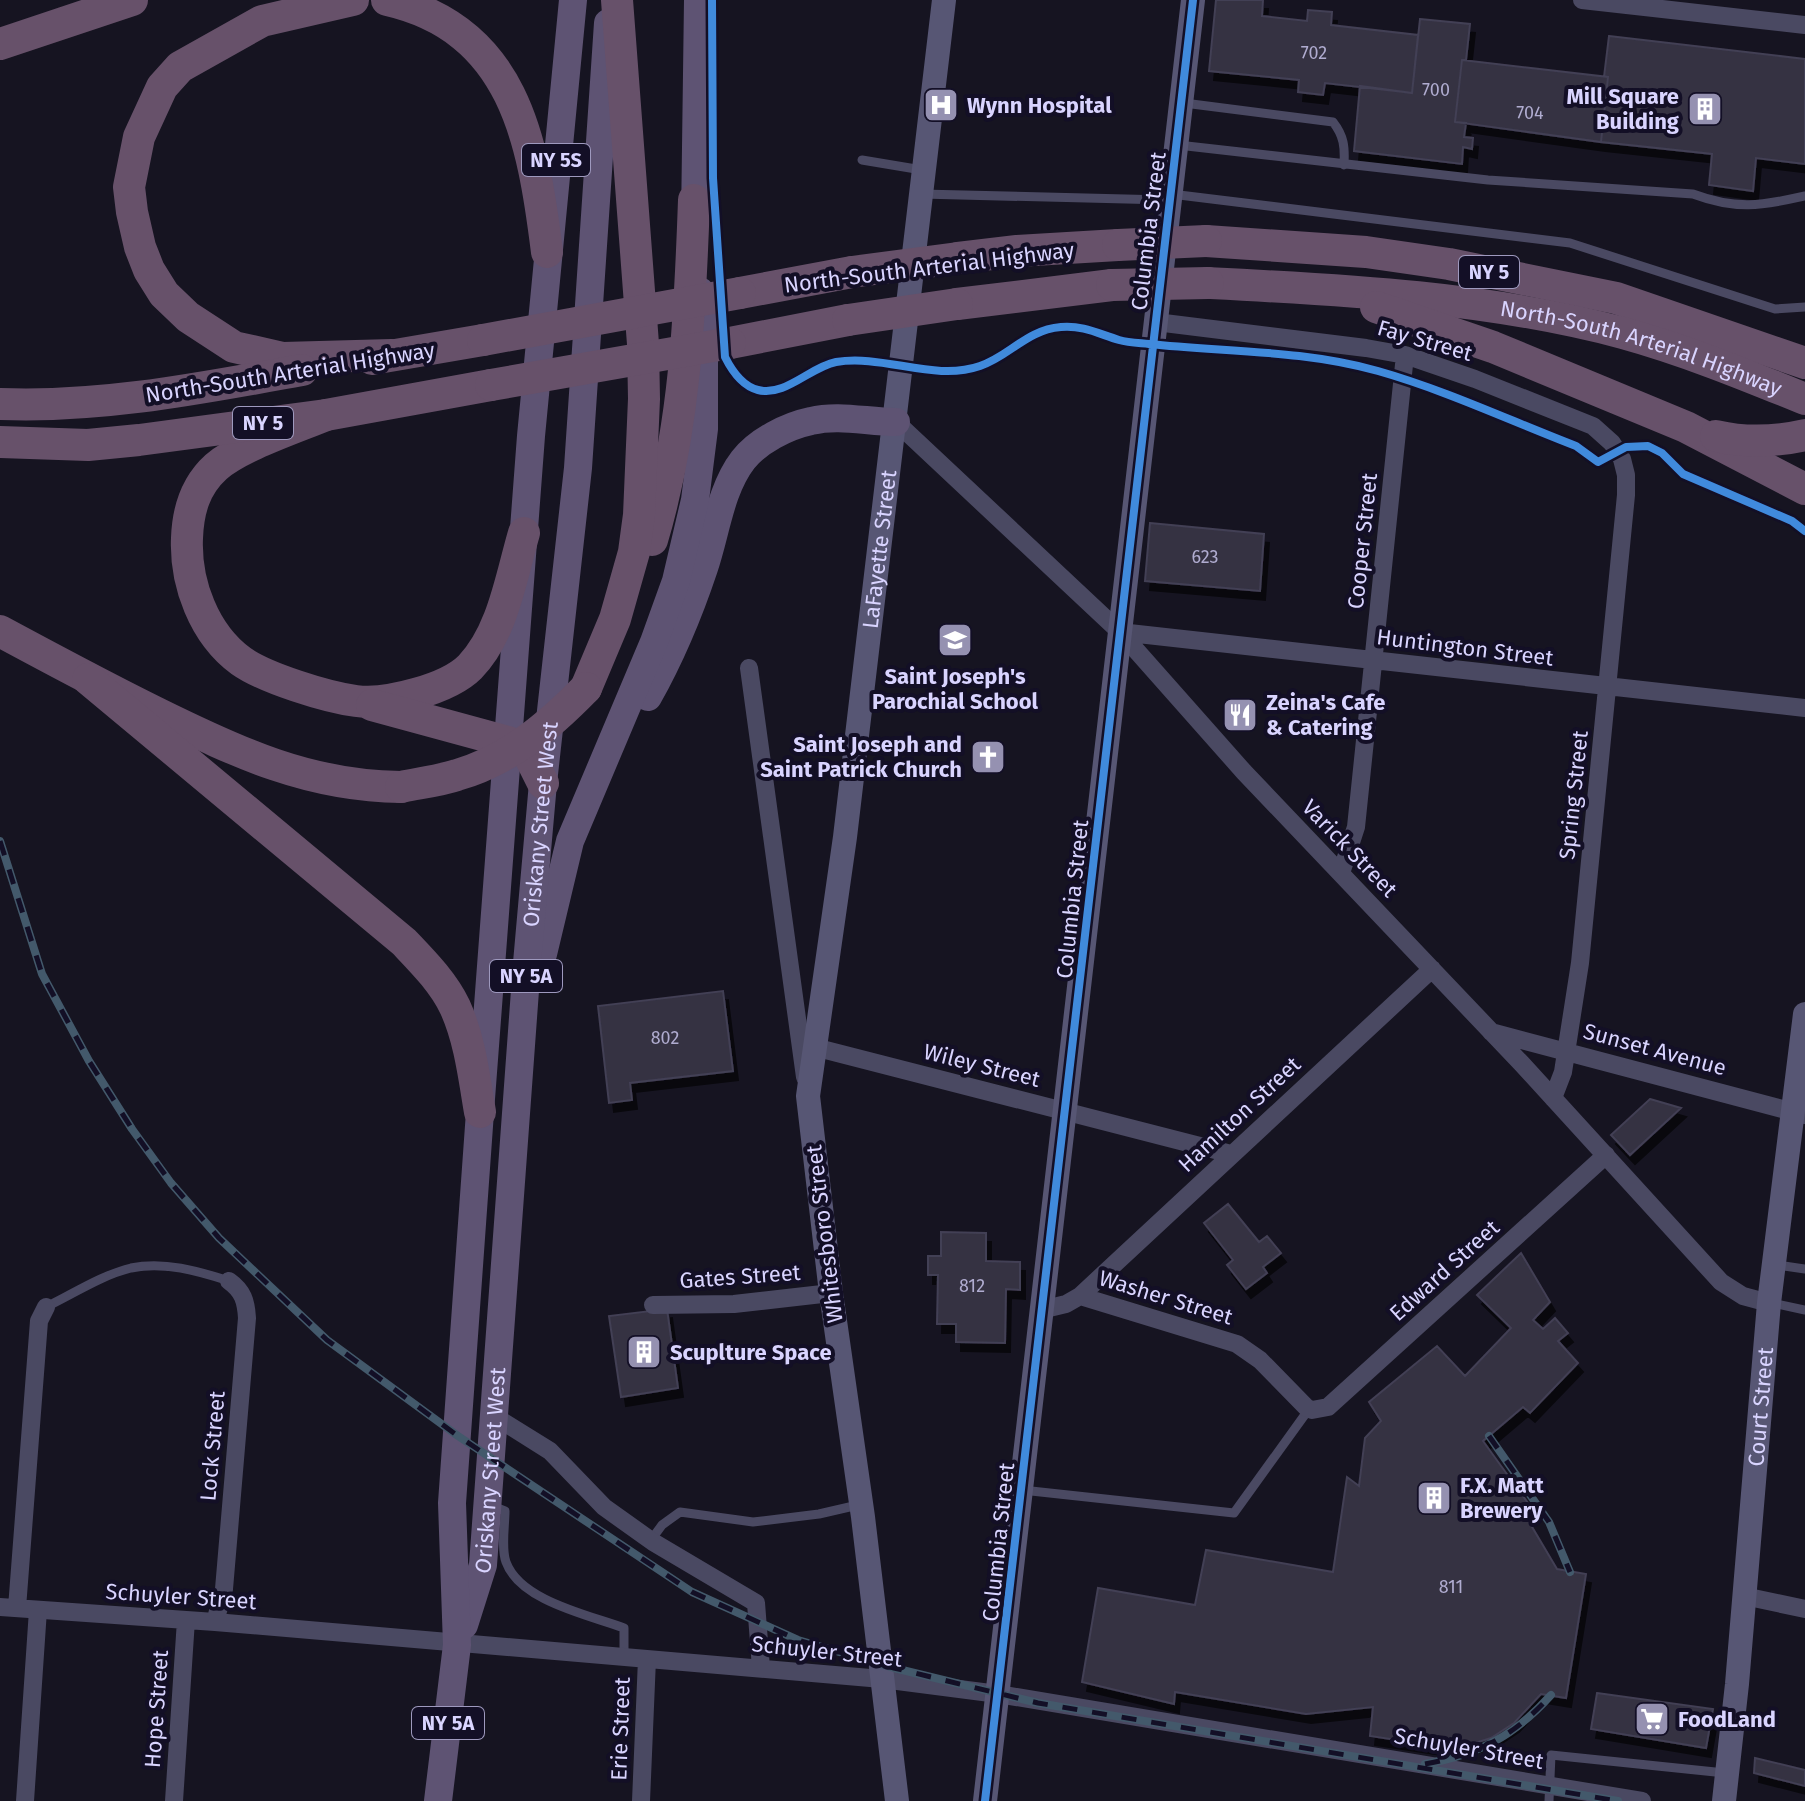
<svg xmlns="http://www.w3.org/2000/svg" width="1805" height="1801" font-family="'Fira Sans',sans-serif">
  <defs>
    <filter id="shadow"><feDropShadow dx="5" dy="9" stdDeviation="0" flood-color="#0009"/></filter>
  </defs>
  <rect width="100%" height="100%" fill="#161421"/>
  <path fill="#343243" stroke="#433f54" stroke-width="2" filter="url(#shadow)" d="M1216,0H1263L1262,16L1307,21L1308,10L1332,12L1331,25L1418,35L1412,93L1325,83L1323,95L1298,92L1299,80L1209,71Z
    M1420,19L1470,24L1466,60H1462L1455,122L1466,123L1464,137L1473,138L1472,149L1463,147L1462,164L1354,151L1360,86L1412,93Z
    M1609,36L1805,59V164L1756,158L1753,191L1709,185L1712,154L1601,142L1608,77H1604Z
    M1462,60L1608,77L1601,142L1455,122Z
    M1150,523L1264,534L1260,591L1145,581Z
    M723,991L733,1071L630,1083L632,1100L609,1103L598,1006Z
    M1650,1099L1681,1108L1630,1155L1611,1135Z
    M1228,1204L1259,1242L1267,1236L1281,1253L1263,1267L1267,1273L1246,1289L1227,1265L1233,1260L1204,1223Z
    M941,1232L986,1233V1261L1020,1262V1290L1006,1289L1005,1343L956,1342V1324H937L938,1275H928V1256H941Z
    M1521,1253L1550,1302L1533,1320L1543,1329L1555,1318L1568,1333L1558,1341L1578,1363L1530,1413L1523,1407L1483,1441L1533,1510L1525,1515L1557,1569L1586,1574L1566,1698L1541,1694L1514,1723L1491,1738L1456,1749L1370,1736L1373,1707L1306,1714L1175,1692L1174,1704L1082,1682L1098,1588L1195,1605L1206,1550L1333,1572L1347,1477L1359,1486L1365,1438L1381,1421L1369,1402L1437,1346L1465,1376L1511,1328L1477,1295Z
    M667,1309L678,1388L621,1397L609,1316Z
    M1597,1693L1713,1709L1706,1748L1591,1729Z
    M1755,1758L1805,1770V1786L1754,1773Z"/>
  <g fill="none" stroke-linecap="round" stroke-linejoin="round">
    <path stroke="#4a4962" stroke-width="9" d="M1184,103L1333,122C1344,136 1345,147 1344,165
      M1178,145L1488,180L1693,194C1736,210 1761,206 1805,196
      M862,160L922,170
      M921,194L1166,200
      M1171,194L1570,243L1775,309L1805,307
      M1777,1265L1805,1269
      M1772,1303L1805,1310
      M46,1307C73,1294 102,1275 131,1268C164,1261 198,1271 229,1281
      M1022,1490L1234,1513L1309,1409
      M490,1505L505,1511C505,1526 501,1548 506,1562C520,1601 589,1615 624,1628V1657
      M651,1540L662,1525L680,1512L753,1522L819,1514L858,1505
      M1549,1801L1551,1755L1725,1773"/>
    <path stroke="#4a4962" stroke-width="18" d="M1582,0L1805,25
      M1156,322L1366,348L1405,355L1475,379L1593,426L1612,443L1622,459L1626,475V495L1580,963L1563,1072L1553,1098
      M896,422L1120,632L1244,772L1522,1064L1721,1282L1743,1296L1769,1303
      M1120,632L1805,708
      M749,668L805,1077
      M1341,873L1356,827L1405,355
      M1491,1032L1805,1115
      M814,1047L1231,1154
      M1080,1296L1237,1344L1260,1360L1307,1408L1312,1410L1328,1407L1606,1155
      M653,1305L734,1304L831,1293
      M1041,1310L1066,1304L1080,1296L1432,969
      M494,1416L550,1451L604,1507L653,1542L756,1603L761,1668
      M1744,1596L1805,1609
      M0,1607L215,1622L882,1679L998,1694L1642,1801
      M17,1608L39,1321L46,1307
      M215,1622L224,1589L247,1318C246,1301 243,1291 229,1281
      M25,1801L38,1610
      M174,1801L186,1620
      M641,1801L647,1659"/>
    <g stroke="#575674" stroke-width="24">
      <path id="s1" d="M897,1801L863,1517L831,1293L808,1096L845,837L944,0"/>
      <path d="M985,1801L1193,0"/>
      <path id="s2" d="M1724,1801L1737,1684L1769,1303L1805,1014"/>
    </g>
    <g stroke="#5e5373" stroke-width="28">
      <path d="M695,221L698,0"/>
      <path d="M648,697C671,656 689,613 704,568C716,533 720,490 743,460C758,441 787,426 811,421C839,414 867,422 896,422"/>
      <path d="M543,954L570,841L654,642L676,581L695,500L704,429V330L700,291"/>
      <path id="s3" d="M464,1625L483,1565L527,963L543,783L578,468L608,23"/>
      <path d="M438,1801L457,1645L452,1503L480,1112L531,436L573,0"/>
    </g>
    <g stroke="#67516a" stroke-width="32">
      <path d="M353,0L262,21L180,67L162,87L139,137L129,187L132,212L140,247L149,270L164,294L188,317L234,347L283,358L392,355"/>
      <path d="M387,0C514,29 533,139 547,252"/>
      <path d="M0,44L132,0"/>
      <path d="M1206,241L1366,252L1449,264L1616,298L1805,363"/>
      <path d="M958,258L1017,251L1118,245"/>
      <path id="s4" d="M1208,283C1346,290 1488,297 1623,333C1685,350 1746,375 1805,399"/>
      <path d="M740,293L852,272"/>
      <path d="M957,304L1112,285"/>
      <path d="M1376,307L1493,347L1686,427L1805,489"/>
      <path d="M730,343L848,320"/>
      <path d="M372,359L483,340"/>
      <path d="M0,404C102,408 202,388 302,370"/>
      <path d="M326,415C295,428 240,446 216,467C195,486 188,510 187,538C185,583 204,634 241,661C265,678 326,697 356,701C387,705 448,689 470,667C503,633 511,577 524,533"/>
      <path d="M1716,436C1746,443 1774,442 1805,435"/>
      <path d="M0,442L88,445L139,440L326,415L491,385"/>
      <path d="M652,540C685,429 690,315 694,200"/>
      <path d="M0,631C52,659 104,687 157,713C238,753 309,786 401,787"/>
      <path d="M88,679L404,942C423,962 443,982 455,1007C470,1040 474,1077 480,1112"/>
      <path d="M586,688L615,619L634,552L639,515L644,399L643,344L617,0"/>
      <path d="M372,705L508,742L529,755L543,783"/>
    </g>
    <g stroke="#43596b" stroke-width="8">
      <path id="rail" d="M0,841L42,974L89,1061L132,1129L171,1183L219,1238L327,1340L458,1436L692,1592L798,1640L894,1668L1038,1703L1618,1801
        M1489,1436L1549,1522L1570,1572
        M1425,1764C1480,1754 1514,1736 1551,1695"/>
    </g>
    <use href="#rail" stroke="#130f26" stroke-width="5" stroke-dasharray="15" stroke-linecap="butt"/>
    <path stroke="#67516a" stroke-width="32" d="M1118,245L1206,241
      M852,272L958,258
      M1112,285L1208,283
      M848,320L957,304
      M483,340L740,293
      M491,385L730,343
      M401,787C419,783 439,781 457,775C509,760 549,726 586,688"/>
    <g stroke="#130f26" stroke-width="13">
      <path id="cycleway" d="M712,0L713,178L725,357C732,371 742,386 758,390C785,397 810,367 836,362C884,354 934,382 980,366C1010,356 1026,330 1061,327C1083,325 1099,334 1119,340C1129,343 1140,343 1149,344C1226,352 1304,350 1378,371C1445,390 1511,421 1576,446L1598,462L1626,447L1648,446L1662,453L1683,474L1792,521L1805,531
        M985,1801L1193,0"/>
    </g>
    <use href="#cycleway" stroke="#408adc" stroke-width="8"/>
  </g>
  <defs>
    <g id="hospital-square" transform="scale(1.8)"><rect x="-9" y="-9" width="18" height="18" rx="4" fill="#9591b1" stroke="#130f26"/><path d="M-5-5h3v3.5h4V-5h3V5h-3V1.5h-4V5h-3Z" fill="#fff"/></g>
    <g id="building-square" transform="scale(1.8)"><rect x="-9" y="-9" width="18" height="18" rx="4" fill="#9591b1" stroke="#130f26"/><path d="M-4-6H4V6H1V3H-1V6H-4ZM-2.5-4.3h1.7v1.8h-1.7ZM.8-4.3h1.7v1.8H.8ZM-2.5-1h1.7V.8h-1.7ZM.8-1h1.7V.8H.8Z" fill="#fff"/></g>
    <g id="school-square" transform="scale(1.8)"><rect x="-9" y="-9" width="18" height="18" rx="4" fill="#9591b1" stroke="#130f26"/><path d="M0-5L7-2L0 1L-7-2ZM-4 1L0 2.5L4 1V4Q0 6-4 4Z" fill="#fff"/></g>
    <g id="restaurant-square" transform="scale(1.8)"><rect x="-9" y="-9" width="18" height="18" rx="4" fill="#9591b1" stroke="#130f26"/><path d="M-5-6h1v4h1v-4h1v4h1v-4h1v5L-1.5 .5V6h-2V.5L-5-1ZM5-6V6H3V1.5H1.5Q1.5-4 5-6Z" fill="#fff"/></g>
    <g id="church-square" transform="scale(1.8)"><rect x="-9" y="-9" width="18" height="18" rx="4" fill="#9591b1" stroke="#130f26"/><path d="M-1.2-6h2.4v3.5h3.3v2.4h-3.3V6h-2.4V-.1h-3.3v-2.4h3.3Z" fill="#fff"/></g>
    <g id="supermarket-square" transform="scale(1.8)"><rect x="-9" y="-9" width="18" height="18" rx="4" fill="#9591b1" stroke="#130f26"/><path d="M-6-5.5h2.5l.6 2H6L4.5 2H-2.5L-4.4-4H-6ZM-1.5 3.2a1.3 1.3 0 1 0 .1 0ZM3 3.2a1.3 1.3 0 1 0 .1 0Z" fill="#fff"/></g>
  </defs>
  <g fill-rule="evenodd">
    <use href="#hospital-square" x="941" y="105"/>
    <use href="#building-square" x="1705" y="109"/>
    <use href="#school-square" x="955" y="640"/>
    <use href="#restaurant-square" x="1240" y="715"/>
    <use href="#church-square" x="988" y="757"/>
    <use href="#building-square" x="644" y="1352"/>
    <use href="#building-square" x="1434" y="1498"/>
    <use href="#supermarket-square" x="1652" y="1719"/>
  </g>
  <g text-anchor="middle" stroke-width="8" stroke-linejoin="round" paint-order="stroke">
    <g font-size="18" fill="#b0acd0">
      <text x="1314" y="59">702</text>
      <text x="1436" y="96">700</text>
      <text x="1530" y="119">704</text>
      <text x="1205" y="563">623</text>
      <text x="665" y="1044">802</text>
      <text x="972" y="1292">812</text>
      <text x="1451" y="1593">811</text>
    </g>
    <g fill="#130f26" stroke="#9e99be" stroke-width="2">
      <rect x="522" y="144" width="68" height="32" rx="6"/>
      <rect x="1459" y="256" width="60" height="32" rx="6"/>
      <rect x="233" y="407" width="60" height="32" rx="6"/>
      <rect x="490" y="960" width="72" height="32" rx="6"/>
      <rect x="412" y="1707" width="72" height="32" rx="6"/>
    </g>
    <g font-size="20" font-weight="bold" fill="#d9d4ff">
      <text x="556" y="167">NY 5S</text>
      <text x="1489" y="279">NY 5</text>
      <text x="263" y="430">NY 5</text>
      <text x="526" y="983">NY 5A</text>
      <text x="448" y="1730">NY 5A</text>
    </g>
    <g font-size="22" font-weight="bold" fill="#d9d4ff" stroke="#130f26" text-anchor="start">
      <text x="1679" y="104" text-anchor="end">Mill Square<tspan x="1679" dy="25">Building</tspan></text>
      <text x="967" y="113">Wynn Hospital</text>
      <text x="955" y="684" text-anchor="middle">Saint Joseph's<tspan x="955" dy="25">Parochial School</tspan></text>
      <text x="1266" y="710">Zeina's Cafe<tspan x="1266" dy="25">&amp; Catering</tspan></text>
      <text x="962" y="752" text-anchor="end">Saint Joseph and<tspan x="962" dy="25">Saint Patrick Church</tspan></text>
      <text x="670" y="1360">Scuplture Space</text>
      <text x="1460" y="1493">F.X. Matt<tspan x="1460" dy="25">Brewery</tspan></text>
      <text x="1678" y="1727">FoodLand</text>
    </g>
    <g font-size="22" fill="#d9d4ff" stroke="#130f26">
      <text transform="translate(1148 231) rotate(-83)" y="8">Columbia Street</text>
      <text transform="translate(929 267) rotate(-7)" y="8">North-South Arterial Highway</text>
      <text transform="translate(1425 340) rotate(16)" y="8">Fay Street</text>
      <text dy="8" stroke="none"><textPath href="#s4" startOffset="440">North-South Arterial Highway</textPath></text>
      <text transform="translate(290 372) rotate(-9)" y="8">North-South Arterial Highway</text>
      <text transform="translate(1362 541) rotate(-84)" y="8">Cooper Street</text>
      <text dy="8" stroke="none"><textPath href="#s1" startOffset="1262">LaFayette Street</textPath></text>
      <text transform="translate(1465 647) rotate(7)" y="8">Huntington Street</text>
      <text transform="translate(1573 795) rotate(-84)" y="8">Spring Street</text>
      <text dy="8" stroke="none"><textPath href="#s3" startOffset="806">Oriskany Street West</textPath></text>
      <text transform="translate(1350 848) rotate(46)" y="8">Varick Street</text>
      <text transform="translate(1072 899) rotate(-84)" y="8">Columbia Street</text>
      <text transform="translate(1655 1049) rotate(15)" y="8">Sunset Avenue</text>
      <text transform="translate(982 1065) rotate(14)" y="8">Wiley Street</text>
      <text transform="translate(1239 1114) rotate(-43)" y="8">Hamilton Street</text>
      <text transform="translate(824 1234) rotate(-97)" y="8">Whitesboro Street</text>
      <text transform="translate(1444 1270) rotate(-42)" y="8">Edward Street</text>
      <text transform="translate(740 1276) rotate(-4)" y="8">Gates Street</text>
      <text transform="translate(1166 1297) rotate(17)" y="8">Washer Street</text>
      <text dy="8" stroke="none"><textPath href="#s2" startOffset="396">Court Street</textPath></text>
      <text transform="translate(212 1446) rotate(-85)" y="8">Lock Street</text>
      <text dy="8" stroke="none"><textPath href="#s3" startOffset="158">Oriskany Street West</textPath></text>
      <text transform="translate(998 1542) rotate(-84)" y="8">Columbia Street</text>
      <text transform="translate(181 1596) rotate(4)" y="8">Schuyler Street</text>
      <text transform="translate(827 1651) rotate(6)" y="8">Schuyler Street</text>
      <text transform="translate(156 1709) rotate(-86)" y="8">Hope Street</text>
      <text transform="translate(620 1729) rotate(-88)" y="8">Erie Street</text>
      <text transform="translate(1469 1748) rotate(10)" y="8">Schuyler Street</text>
    </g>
  </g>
</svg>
